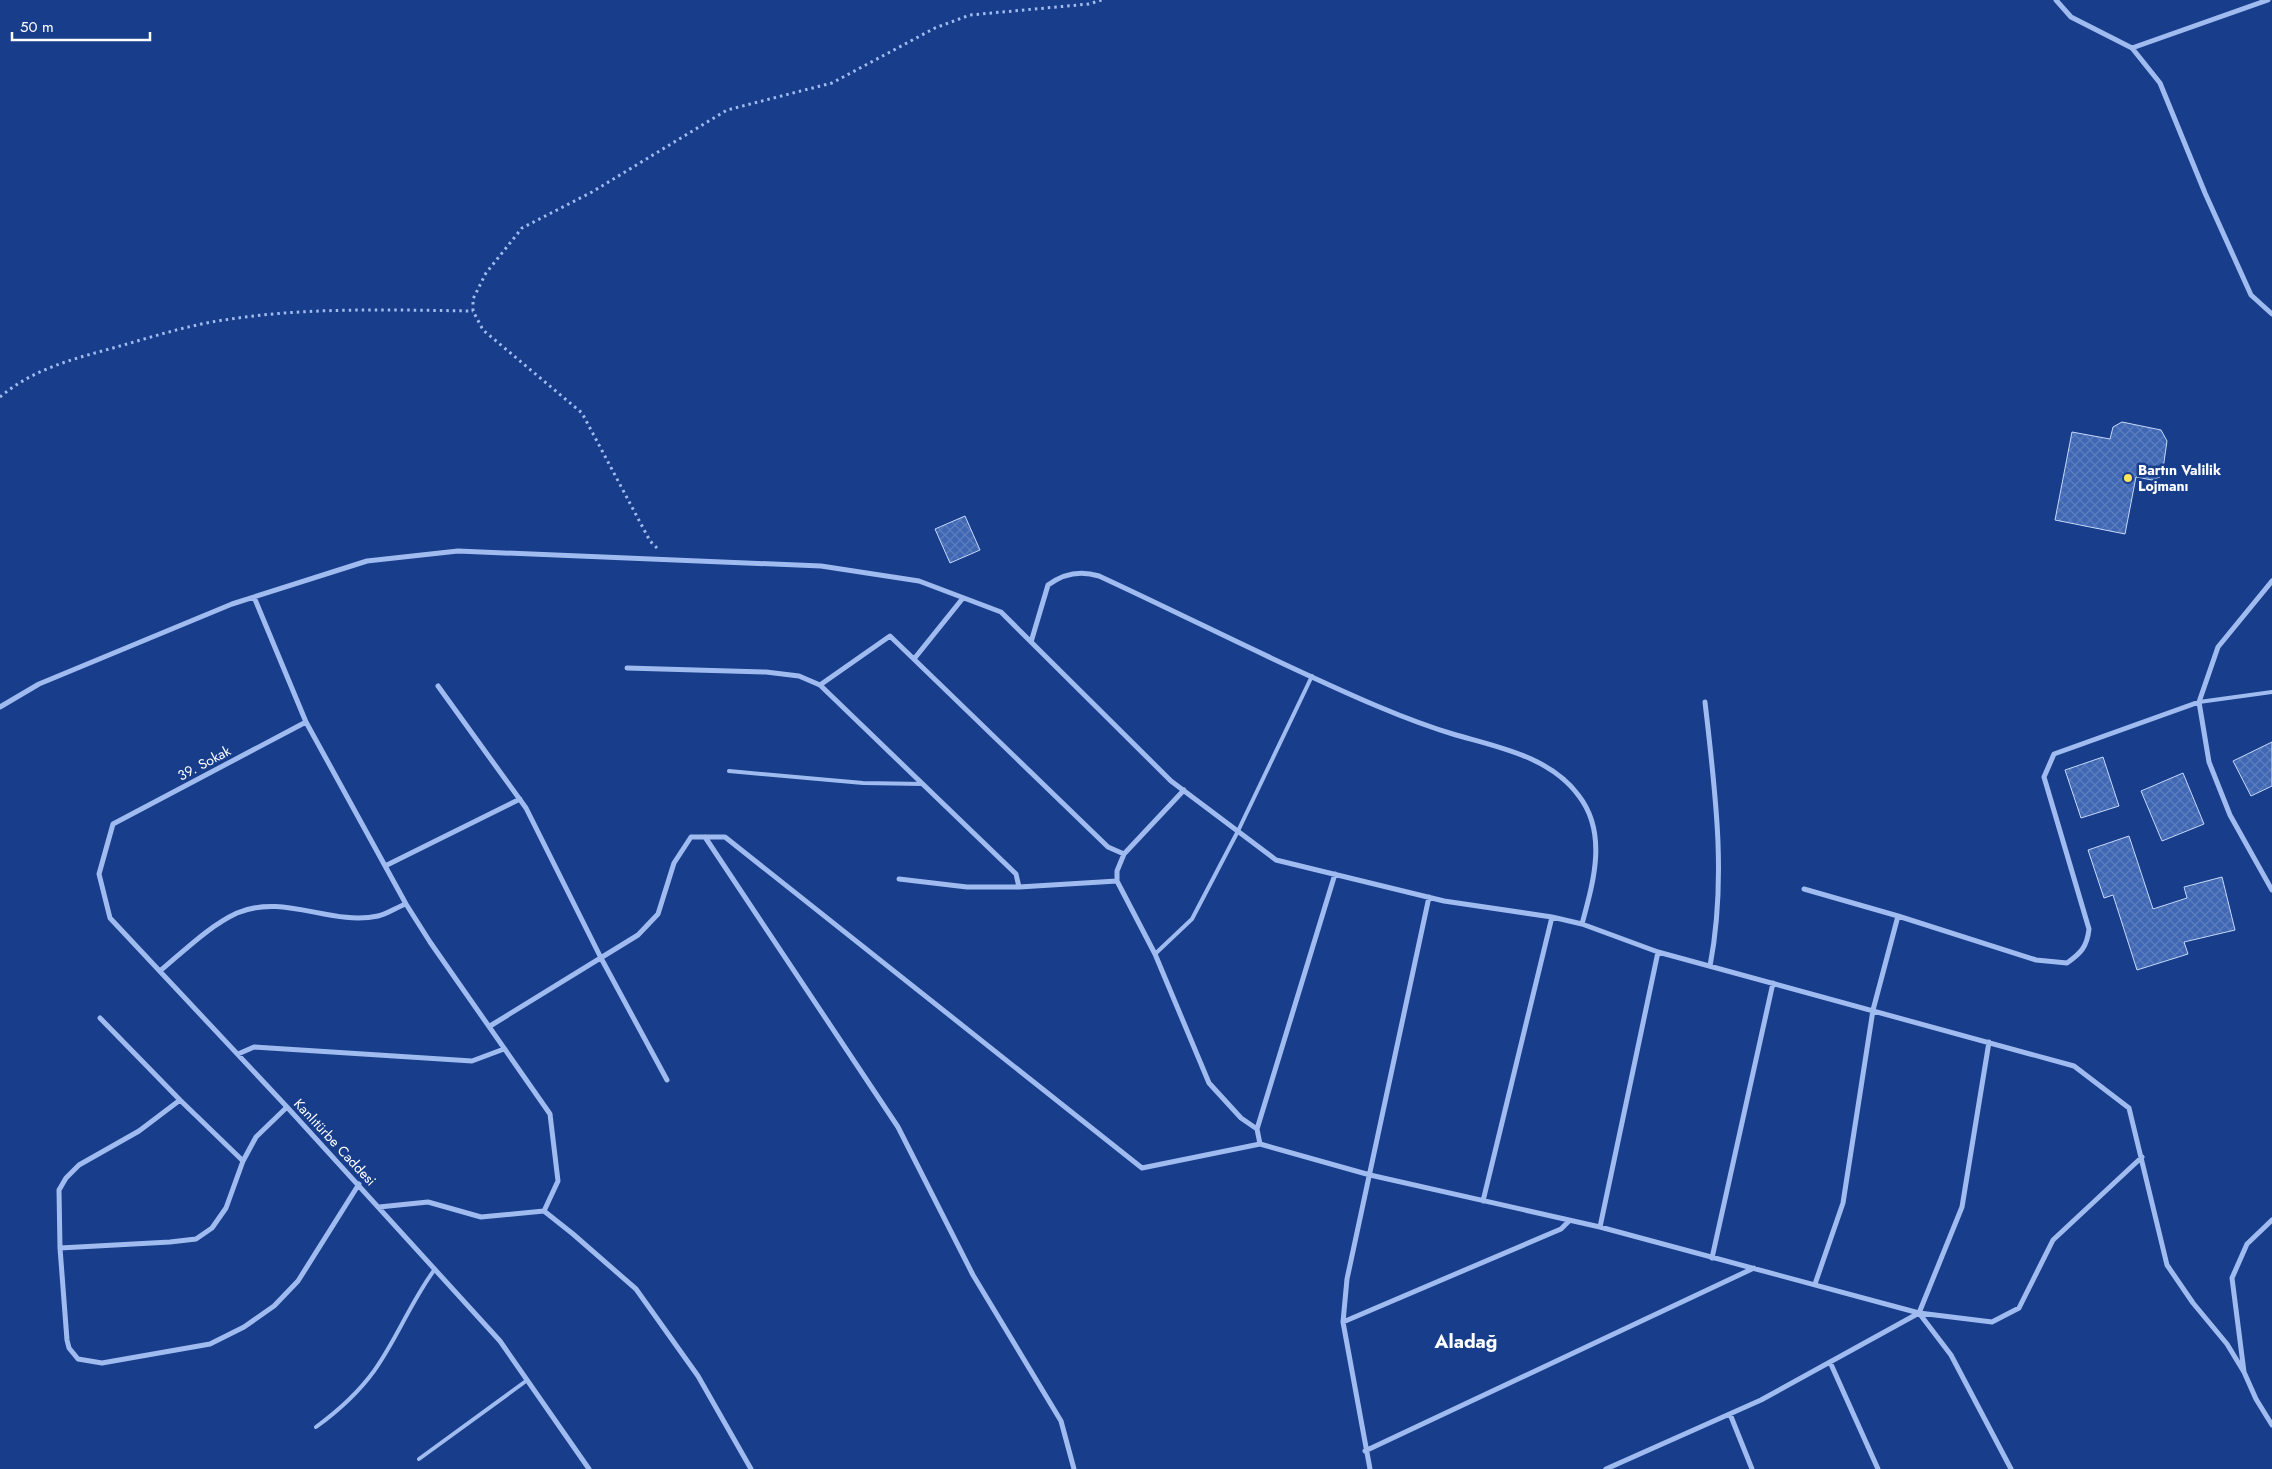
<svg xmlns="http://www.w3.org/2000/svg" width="2272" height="1469" font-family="Jost,sans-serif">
  <defs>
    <pattern id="building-cross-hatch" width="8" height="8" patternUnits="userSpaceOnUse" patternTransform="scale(1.25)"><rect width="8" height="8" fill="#3f67b3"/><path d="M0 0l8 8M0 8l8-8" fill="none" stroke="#5c7ebe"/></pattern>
  </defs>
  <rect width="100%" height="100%" fill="#173d8b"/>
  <path fill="url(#building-cross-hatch)" stroke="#c6d8fb" d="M2122,422L2161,430L2167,441L2162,476L2152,480L2136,477L2125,534L2055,520L2072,432L2110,439L2113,427Z
    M965,516L980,550L950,563L935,529Z
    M2272,742V786L2251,796L2233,761Z
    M2103,757L2119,806L2081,818L2065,770Z
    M2183,773L2204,824L2162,841L2141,791Z
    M2129,836L2153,909L2187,898L2184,887L2222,877L2235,930L2184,942L2188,954L2137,970L2113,895L2104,898L2088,850Z"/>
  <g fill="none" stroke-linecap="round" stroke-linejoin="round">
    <path stroke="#a0bbef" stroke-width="3" stroke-dasharray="2.5 4" stroke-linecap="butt" d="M0,397C33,369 73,359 113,348C152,337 191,324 231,319C310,307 393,310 473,311
      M657,548L650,541L582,413L483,330L473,311V299L486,273L522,228L592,192L727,110L832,83L935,28L970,15L1089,4L1102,0"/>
    <path stroke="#a0bbef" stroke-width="4" d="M2199,702L2272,692
      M729,771L863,783L923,784
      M1155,954L1192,919L1238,831L1312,676
      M316,1427C338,1411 358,1393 374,1371C397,1339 411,1301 435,1269
      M419,1459L526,1381"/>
    <path stroke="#a0bbef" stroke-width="5" d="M2056,0L2071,17L2132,48L2160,83L2205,193L2251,295L2272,314
      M2132,48L2268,0
      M2272,581L2218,647L2199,702L2209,762L2230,815L2272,890
      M254,597L306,722L406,904L430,942L550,1114L558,1181L544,1211
      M1031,642L1048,585C1064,573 1080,570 1099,576C1192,619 1283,666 1377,706C1403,717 1429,727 1456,735C1498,747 1551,757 1579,796C1608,834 1593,883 1582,924
      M914,659L963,598
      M627,668L766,672L799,676L820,685L1016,874L1019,887
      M820,685L890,636L1108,847L1124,854
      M438,686L526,808L601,958L667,1080
      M1705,702C1715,790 1727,878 1710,966
      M0,707L39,684L232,604L367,561L458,551L821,566L919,581L1001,612L1171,781L1276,860L1444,901L1552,917L1582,924L1658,952L2074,1066L2129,1108L2167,1265L2193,1303L2227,1344L2244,1372L2232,1278L2247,1244L2272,1220
      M306,722L113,824L99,874L110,918L287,1107L500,1341L589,1469
      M1184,790L1124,854L1117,871V881L1155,954L1209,1083L1241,1118L1257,1129L1260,1144
      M705,837L898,1127L973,1275L1061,1421L1074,1469
      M385,866L520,799
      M899,879L967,887H1019L1117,881
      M1804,889L1898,916L2036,960L2067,963C2081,953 2087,947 2089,929L2044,777L2054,754L2199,702
      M160,971C184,951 209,926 237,913C284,893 330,926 378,916C387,914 397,907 406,904
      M100,1018L180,1100L243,1161
      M490,1026L638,935L658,914L674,863L691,837H725L1142,1168L1260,1144L1370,1175L1600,1227L1919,1313L1992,1322L2019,1308L2053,1240L2142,1157
      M238,1054L254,1047L472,1061L504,1049
      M180,1100L139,1131L79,1165L66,1178L59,1190L60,1248L67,1340L69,1348L78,1359L102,1363L210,1344L244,1327L274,1306L298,1281L359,1184
      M1257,1129L1335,874
      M1483,1201L1552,917
      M379,1207L428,1202L481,1217L544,1211L573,1234L636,1289L698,1376L751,1469
      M1600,1227L1658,952
      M60,1248L170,1242L196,1239L212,1228L226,1208L243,1161L256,1137L287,1107
      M1712,1258L1773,983
      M1815,1284L1843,1203L1873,1010L1898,916
      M1919,1313L1951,1355L2011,1469
      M1343,1322L1347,1279L1429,897
      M1830,1362L1878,1469
      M2244,1372L2256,1399L2272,1425
      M1730,1414L1752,1469
      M1365,1451L1754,1268
      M1370,1469L1343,1322L1561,1229L1569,1221
      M1606,1469L1761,1400L1919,1313L1962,1207L1989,1042"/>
  </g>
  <circle fill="#ffe25e" stroke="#173d8b" stroke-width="2" cx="2128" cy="478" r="5"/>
  <g text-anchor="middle" stroke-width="5" stroke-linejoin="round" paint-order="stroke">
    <g font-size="14" font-weight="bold" fill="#fff" stroke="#173d8b" text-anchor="start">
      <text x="2138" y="475">Bartın Valilik<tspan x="2138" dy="16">Lojmanı</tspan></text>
    </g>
    <g font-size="14" fill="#fff" stroke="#173d8b">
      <text transform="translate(204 763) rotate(-28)" y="5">39. Sokak</text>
      <text transform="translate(335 1142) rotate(47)" y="5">Kanlıtürbe Caddesi</text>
    </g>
    <g font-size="19" font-weight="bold" fill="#fff" stroke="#173d8b">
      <text x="1466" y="1348">Aladağ</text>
    </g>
  </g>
  <path d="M12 32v8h138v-8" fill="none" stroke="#ffffff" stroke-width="2.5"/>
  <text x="20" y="32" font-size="15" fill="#ffffff" stroke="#173d8b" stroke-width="4" paint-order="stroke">50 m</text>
</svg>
